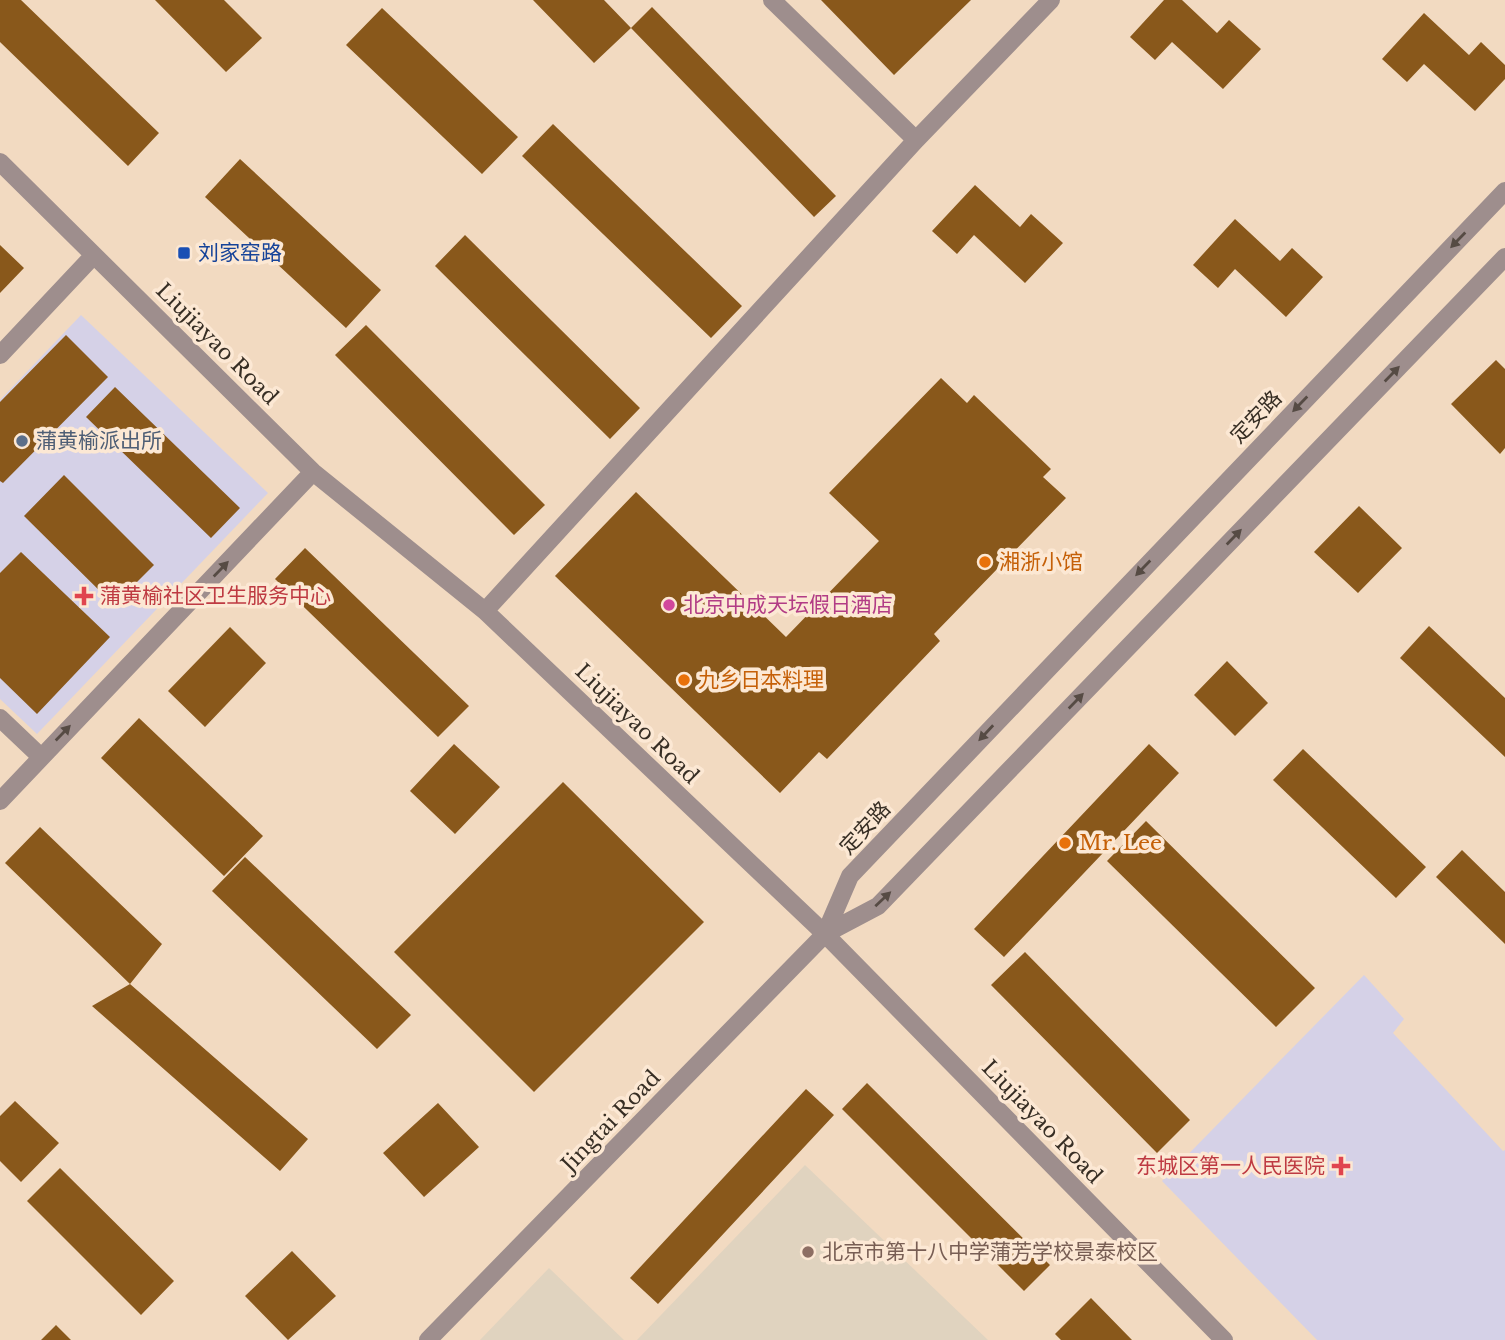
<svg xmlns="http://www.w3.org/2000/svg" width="1505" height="1340" font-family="'Libre Baskerville','Noto Sans SC',serif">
  <rect width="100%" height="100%" fill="#f2dac1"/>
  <path fill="#e0d3bf" d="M805,1165L988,1340H637Z
    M549,1268L624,1340H480Z"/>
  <path fill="#d5d1e7" d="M81,315L268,493L37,734L0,699V400Z
    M1364,975L1404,1019L1393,1033L1503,1151L1505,1150V1340H1317L1162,1181Z"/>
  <path fill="#89581b" d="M0,0H21L159,133L128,166L0,42Z
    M155,0H224L262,38L226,72Z
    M533,0H604L631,28L594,63Z
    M821,0H971L894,75Z
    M1164,0H1182L1217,33L1229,20L1261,49L1223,89L1172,42L1155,60L1130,37Z
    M652,7L836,196L814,217L631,28Z
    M382,8L518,137L482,174L346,45Z
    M1424,13L1469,55L1481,42L1505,65V79L1475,111L1424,64L1407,82L1382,59Z
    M553,124L742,306L711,338L522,156Z
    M240,159L381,290L346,328L205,197Z
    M975,185L1020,227L1031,214L1063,243L1025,283L974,235L957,254L932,231Z
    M1235,219L1280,261L1292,248L1323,277L1286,317L1235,269L1218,288L1193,265Z
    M465,235L640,408L610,439L435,266Z
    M0,245L24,268L0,293Z
    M366,325L545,505L514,535L335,355Z
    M66,335L108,377L3,483L0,481V402Z
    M1496,360L1505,369V448L1500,454L1451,404Z
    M941,378L967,403L974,395L1051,469L1043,477L1066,498L934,634L940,641L827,759L819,752L780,793L555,576L636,492L786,637L879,541L829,493Z
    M115,387L240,508L211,538L86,417Z
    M64,475L154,565L114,605L24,516Z
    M1359,506L1402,548L1358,593L1314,552Z
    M305,548L469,706L438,737L275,579Z
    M21,552L110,637L37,714L0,678V573Z
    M1429,626L1505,698V757L1400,658Z
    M230,627L266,663L205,727L168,691Z
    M1227,661L1268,703L1235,736L1194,695Z
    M139,718L263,836L224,876L101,758Z
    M454,744L500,787L455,834L410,791Z
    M1149,744L1179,773L1004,957L974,929Z
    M1303,749L1426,867L1396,898L1273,780Z
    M563,782L704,922L534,1092L394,952Z
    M1146,821L1315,988L1276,1027L1107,861Z
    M40,827L162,944L130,984L5,863Z
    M1462,850L1505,892V944L1436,877Z
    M245,857L411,1015L377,1049L212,891Z
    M1025,952L1190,1120L1157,1153L991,985Z
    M130,984L308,1139L280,1171L92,1006Z
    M867,1083L1050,1265L1024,1291L842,1109Z
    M806,1089L834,1115L658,1304L630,1278Z
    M15,1101L59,1143L21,1182L0,1161V1116Z
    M438,1103L479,1147L424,1197L383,1153Z
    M60,1168L174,1281L141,1315L27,1201Z
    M292,1251L336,1296L288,1340L245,1296Z
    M1091,1298L1132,1340H1061L1055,1334Z
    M56,1325L71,1340H41Z"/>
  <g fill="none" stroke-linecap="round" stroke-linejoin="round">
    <path stroke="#9e8e8d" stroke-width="18" d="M772,0L916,140
      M0,162L313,472L485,611L825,934L1224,1340
      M0,355L94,255
      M485,611L916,140L1051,0
      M0,718L41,757
      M0,801L313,472
      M825,934L850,876L1505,191
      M428,1340L825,934L878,906L1505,257"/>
  </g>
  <defs><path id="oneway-solid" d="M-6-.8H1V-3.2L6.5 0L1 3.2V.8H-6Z" transform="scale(1.75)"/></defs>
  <g fill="#564b44">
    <use href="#oneway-solid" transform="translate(1458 240) rotate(134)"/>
    <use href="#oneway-solid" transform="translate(1392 374) rotate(-46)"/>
    <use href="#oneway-solid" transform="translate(1300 404) rotate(134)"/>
    <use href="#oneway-solid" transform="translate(1234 537) rotate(-46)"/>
    <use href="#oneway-solid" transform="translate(1143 568) rotate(134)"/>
    <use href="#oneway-solid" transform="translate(221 569) rotate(-46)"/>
    <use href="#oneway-solid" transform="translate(1076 701) rotate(-46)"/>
    <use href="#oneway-solid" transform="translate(63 733) rotate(-46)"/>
    <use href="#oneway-solid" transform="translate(986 733) rotate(133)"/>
    <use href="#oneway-solid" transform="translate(883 899) rotate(-43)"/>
  </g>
  <rect fill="#1a4fb4" stroke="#fce8d4" stroke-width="2.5" x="177" y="246" width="14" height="14" rx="3.5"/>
  <circle fill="#5c6f8a" stroke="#fce8d4" stroke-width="2.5" cx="22" cy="441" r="7"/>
  <g fill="#e8710a" stroke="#fce8d4" stroke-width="2.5">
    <circle cx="985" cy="562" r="7"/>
    <circle cx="684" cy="680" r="7"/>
    <circle cx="1065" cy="843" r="7"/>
  </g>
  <g fill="#e0444e" stroke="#fce8d4" stroke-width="2.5">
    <path d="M80.5 585.5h7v7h7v7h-7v7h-7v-7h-7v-7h7z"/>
    <path d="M1337.5 1155.5h7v7h7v7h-7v7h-7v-7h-7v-7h7z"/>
  </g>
  <circle fill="#d1479c" stroke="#fce8d4" stroke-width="2.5" cx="669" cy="605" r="7"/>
  <circle fill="#8d6e63" stroke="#fce8d4" stroke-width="2.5" cx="808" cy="1252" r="7"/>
  <g text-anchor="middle" stroke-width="7" stroke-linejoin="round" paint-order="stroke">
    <g font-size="21" fill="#164399" stroke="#fce8d4" text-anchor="start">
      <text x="198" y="260">刘家窑路</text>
    </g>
    <g font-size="21" fill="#372e24" stroke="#fce8d4">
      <text transform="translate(217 344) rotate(45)" y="7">Liujiayao Road</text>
      <text transform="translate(1256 417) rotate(-46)" y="7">定安路</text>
      <text transform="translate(637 724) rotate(44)" y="7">Liujiayao Road</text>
      <text transform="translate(865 828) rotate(-47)" y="7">定安路</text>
      <text transform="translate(611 1121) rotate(-46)" y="7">Jingtai Road</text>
      <text transform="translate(1042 1122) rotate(46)" y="7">Liujiayao Road</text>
    </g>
    <g font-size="21" fill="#4e5e75" stroke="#fce8d4" text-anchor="start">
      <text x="36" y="448">蒲黄榆派出所</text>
    </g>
    <g font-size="21" fill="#c56008" stroke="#fce8d4" text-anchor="start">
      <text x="999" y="569">湘浙小馆</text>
      <text x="698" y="687">九乡日本料理</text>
      <text x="1079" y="850">Mr. Lee</text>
    </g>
    <g font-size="21" fill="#be3a42" stroke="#fce8d4" text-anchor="start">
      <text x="100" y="603">蒲黄榆社区卫生服务中心</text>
      <text x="1325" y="1173" text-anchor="end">东城区第一人民医院</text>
    </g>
    <g font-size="21" fill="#b23c85" stroke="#fce8d4" text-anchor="start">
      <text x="683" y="612">北京中成天坛假日酒店</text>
    </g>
    <g font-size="21" fill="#785e54" stroke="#fce8d4" text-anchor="start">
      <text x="822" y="1259">北京市第十八中学蒲芳学校景泰校区</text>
    </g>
  </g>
</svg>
